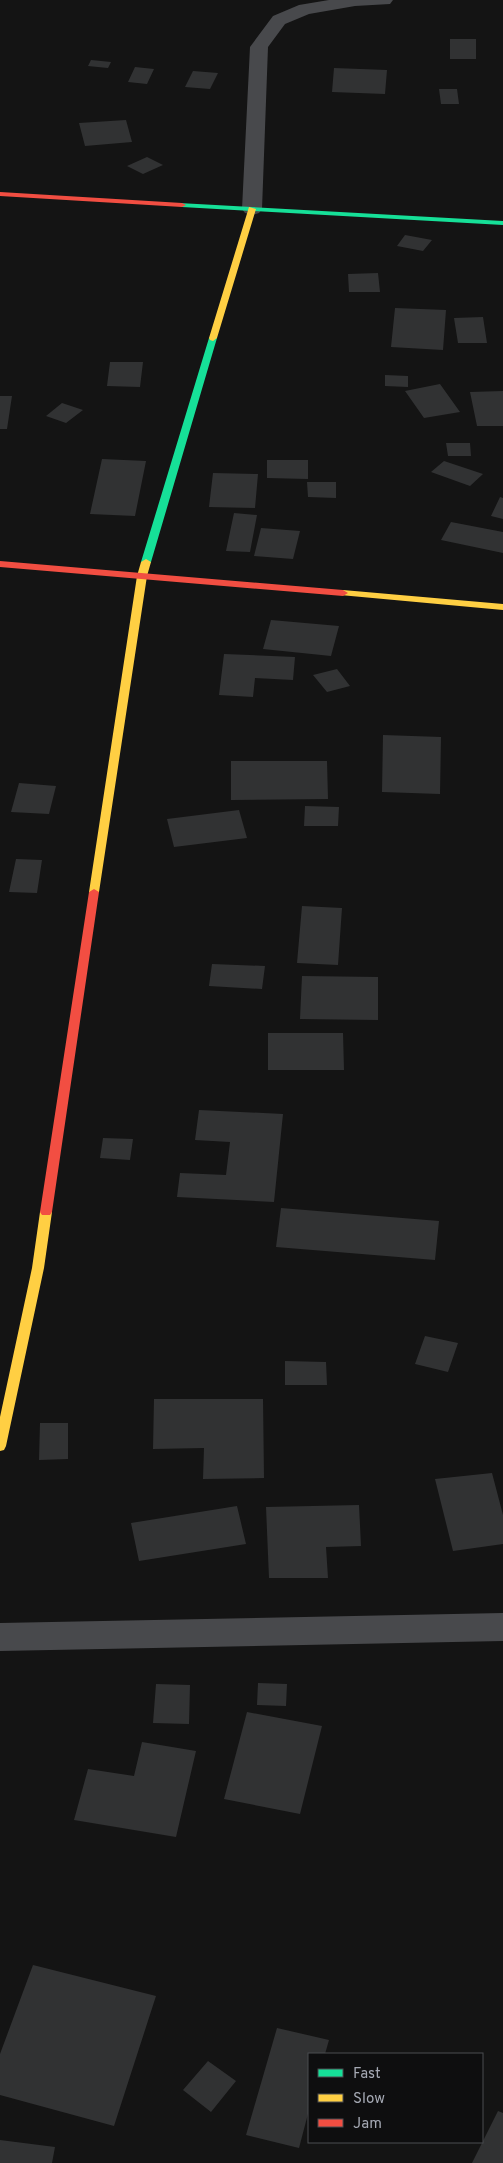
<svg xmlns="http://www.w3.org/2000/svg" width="503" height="2163" font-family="Overpass,sans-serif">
  <rect width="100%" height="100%" fill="#141414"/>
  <path fill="#313233" d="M450,39H476V59H450Z
    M91,60L111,62L108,68L88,66Z
    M135,67L154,69L147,84L128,82Z
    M334,68L387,70L385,94L332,92Z
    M193,71L218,73L210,89L185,87Z
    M439,89H457L459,104H441Z
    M126,120L132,142L85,146L79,123Z
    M147,157L163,165L143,174L127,166Z
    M405,235L432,240L423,251L397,246Z
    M378,273L380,292H349L348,274Z
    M395,308L446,310L443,350L391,347Z
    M483,317L487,343H458L454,318Z
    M110,362H143L140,387L107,386Z
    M385,375L408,376V387L385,386Z
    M440,384L460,412L424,418L405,391Z
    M503,391V426H477L470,392Z
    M0,396H12L7,429H0Z
    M62,403L83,410L66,423L46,416Z
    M446,443H470L471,456H448Z
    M102,459L146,461L135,516L90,514Z
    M267,460H308V479L267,478Z
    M444,461L483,474L470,486L431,472Z
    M213,473L258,474L255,508L209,507Z
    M307,482H336V498L308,497Z
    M500,497L503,498V519L491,516Z
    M234,513L257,515L250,552L226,551Z
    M451,522L503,532V553L441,540Z
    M261,528L300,531L293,559L254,556Z
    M271,620L339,626L331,656L263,649Z
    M224,654L295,657L293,680L255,678L253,697L219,695Z
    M337,669L350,686L327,692L313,675Z
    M383,735L441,737L440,794L382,792Z
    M231,761H327L328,799L231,800Z
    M19,783L56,786L49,814L11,812Z
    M305,806L339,807L338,826H304Z
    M239,810L247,838L174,847L167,819Z
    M16,859L42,860L37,893L9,892Z
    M302,906L342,908L338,965L297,963Z
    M212,964L265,966L262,989L209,986Z
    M302,976L378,977V1020L300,1019Z
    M268,1033H343L344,1070H268Z
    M199,1110L283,1114L274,1202L177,1197L180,1173L226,1175L230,1142L195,1140Z
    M103,1138L133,1139L130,1160L100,1158Z
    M281,1208L439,1221L435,1260L276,1247Z
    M425,1336L458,1343L448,1372L415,1364Z
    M285,1361L326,1362L327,1385H285Z
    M154,1399H263L264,1478L203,1479L204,1448L153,1449Z
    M40,1423H68V1459L39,1460Z
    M492,1473L503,1515V1544L453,1551L435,1479Z
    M359,1505L361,1546L326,1547L328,1578H269L266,1507Z
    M237,1506L246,1544L139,1561L131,1523Z
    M258,1683L287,1684L286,1706L257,1705Z
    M156,1684L190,1685L189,1724L153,1723Z
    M247,1712L322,1726L300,1814L224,1799Z
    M142,1742L196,1751L176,1837L74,1820L88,1769L134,1776Z
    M33,1965L156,1996L114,2126L0,2095V2054Z
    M277,2028L329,2040L325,2054H309V2110L299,2148L246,2135Z
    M208,2061L236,2081L211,2112L183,2090Z
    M498,2111L503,2113V2163H472Z
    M0,2140L55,2147L52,2163H0Z"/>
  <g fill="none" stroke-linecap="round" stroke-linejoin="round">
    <path fill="#48494c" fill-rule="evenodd" d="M329,0H393L390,4L355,6L309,14L285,24L268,47L262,209L259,213L252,215L245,213L242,209L250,47L273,16L299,5Z"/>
    <path fill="#48494c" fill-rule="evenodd" d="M503,1613V1641L0,1651V1623Z"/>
    <path fill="#16e098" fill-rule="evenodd" d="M179,203L503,221V225L182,207L178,205Z
      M213,335L217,338L151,562L149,564H143L141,562L209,338Z"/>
    <path fill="#ffcf43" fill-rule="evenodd" d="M249,207L256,209L217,338L213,341L210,340L209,338Z
      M146,559L151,562L147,576L99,892L94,895L89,892L137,576L141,562Z
      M343,590L503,604V610L340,595V591Z
      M46,1208L50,1209L52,1212L44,1268L6,1446L4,1450L0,1451V1417L32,1268L40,1212L42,1209Z"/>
    <path fill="#f24e42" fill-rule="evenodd" d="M0,192L182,203L186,205L182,207L0,196Z
      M0,561L343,590L348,593L343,596L0,567Z
      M94,889L99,892L52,1212L50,1215H42L40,1212L89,892Z"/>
  </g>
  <rect x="308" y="2053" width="175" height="90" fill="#0e0e0f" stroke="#4a4c51"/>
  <rect x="318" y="2069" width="25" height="8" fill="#16e098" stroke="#4a4c51"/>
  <text x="353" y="2078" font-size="15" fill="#a5a9b4">Fast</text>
  <rect x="318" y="2094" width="25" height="8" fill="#ffcf43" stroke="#4a4c51"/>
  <text x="353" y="2103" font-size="15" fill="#a5a9b4">Slow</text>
  <rect x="318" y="2119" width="25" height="8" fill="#f24e42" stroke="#4a4c51"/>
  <text x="353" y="2128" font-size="15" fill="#a5a9b4">Jam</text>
</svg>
